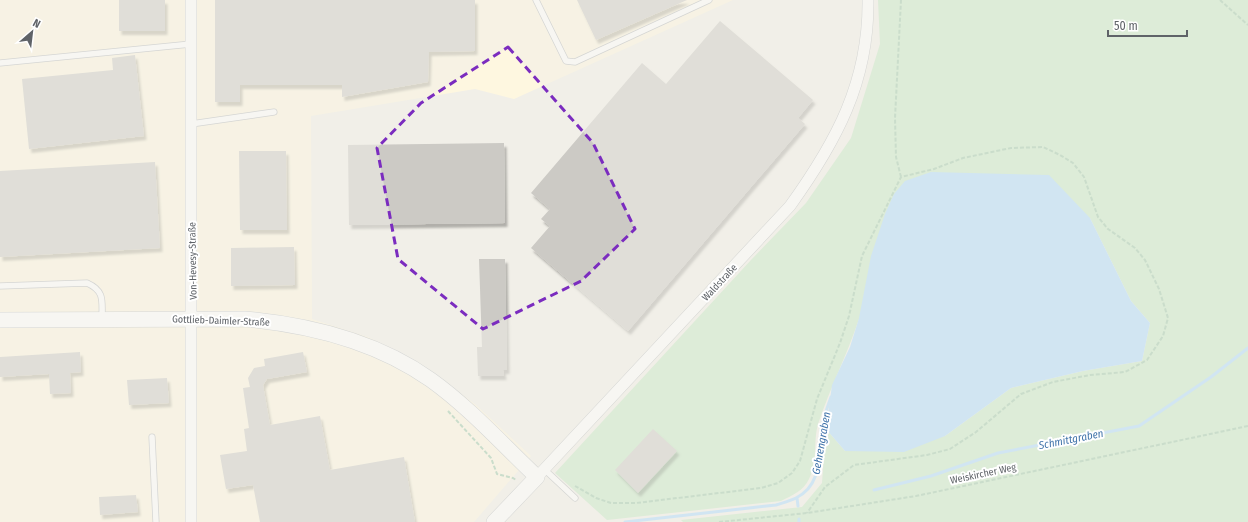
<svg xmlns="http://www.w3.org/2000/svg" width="1248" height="522" font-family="'Fira Sans Condensed',sans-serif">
  <defs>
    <filter id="shadow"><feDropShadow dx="2.5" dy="4" stdDeviation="1" flood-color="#0004"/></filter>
  </defs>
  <rect width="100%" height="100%" fill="#f1efe8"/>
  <path fill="#fef7e0" d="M0,0H733L514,99L475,89L311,116L312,319L368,337L404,355L434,373L476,405L531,456L474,522H0Z"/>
  <path fill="#c5e8c5" d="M878,0H1248V522H683L681,520L802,507L822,483L826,429L845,451L945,436L1011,388L1083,371L1142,361L1150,323L1131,301L1090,218L859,319C847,355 830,388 818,424C813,442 818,462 809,479C803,491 793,495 781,501L607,520L555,473L751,260L806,203L851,138L880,44Z"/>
  <path fill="#aadaff" d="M931,172L1049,175L1090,218L1131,301L1150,323L1142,361L1083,371L1011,388L945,436L904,452L845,451L826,429L832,385L850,347L859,318L871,256L885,214L894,194L905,181Z"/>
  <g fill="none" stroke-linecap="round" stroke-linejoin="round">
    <path stroke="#aadaff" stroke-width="3" d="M874,490L931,476L998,453L1139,426L1211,377L1248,348
      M797,498L798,506
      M799,519V522
      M625,522L776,505C782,503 790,501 796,498C824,484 817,454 821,430C823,419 827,408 831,397"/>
  </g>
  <path fill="#cccac5" filter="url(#shadow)" d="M119,0H165V31H119Z
    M215,0H475V51L429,52L428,82L342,97V85H240V102H215Z
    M577,0H687L596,40Z
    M720,21L813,100L798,118L805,124L628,331L531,248L550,226L541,219L550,209L531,193L642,63L666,84Z
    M135,55L144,136L29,149L22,79L113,70L112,58Z
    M504,143L505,223L349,225L348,145Z
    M239,151H286L287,230H240Z
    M155,162L160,248L0,257V171Z
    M294,247L295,285L231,286V248Z
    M479,259H505L507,370H503L504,376H478L477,347H482Z
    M80,352L81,372L70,373L71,393L50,394L49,374L0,377V357Z
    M303,352L307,372L267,379L263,385L270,425L320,416L330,470L404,457L415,522H260L253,485L226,489L220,455L247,451L244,429L249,428L243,388L250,387L248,378L254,368L265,366L264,359Z
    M167,378L169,403L129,405L127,380Z
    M653,429L677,451L638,493L615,470Z
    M136,495L138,512L100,515L99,497Z"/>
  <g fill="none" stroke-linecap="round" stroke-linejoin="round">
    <g stroke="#b5b8bc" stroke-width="7">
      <path id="lane" d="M536,0L566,61L575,62L709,0
        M0,63L191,44
        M191,124L274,112
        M0,286L87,283C105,291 102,301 102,319
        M152,437L156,522
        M544,469L575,498"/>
    </g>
    <g stroke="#b5b8bc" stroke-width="12">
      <path id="street" d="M191,0V522
        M537,477L790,206C836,142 869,82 868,0"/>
    </g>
    <g stroke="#b6babf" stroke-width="16">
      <path id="secondary" d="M0,320L245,319C311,325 376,341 431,380C470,408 502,444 537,477L494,522"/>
    </g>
    <path stroke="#9cc7a9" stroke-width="2" stroke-dasharray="4 2" stroke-linecap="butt" d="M1220,0L1248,25
      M901,177L896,157L895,118L901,0
      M448,411L491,458L497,474L513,478L516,480
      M575,486L596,498L611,503H636L761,488L778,483L792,473L800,461L817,399L840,343L849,316L862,256L901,177L934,169L963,158L1011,148L1043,147L1060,155L1073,163L1084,177L1098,217L1108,229L1135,248L1145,260L1159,289L1168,318L1163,336L1147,360L1125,372L1090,375L1053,382L1021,394L976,432L950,449L927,455L854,465L825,487L807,513
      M719,522L807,513L916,496L1248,426"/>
    <use href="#lane" stroke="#fff" stroke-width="5.5"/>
    <use href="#street" stroke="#fff" stroke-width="11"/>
    <use href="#secondary" stroke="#fff" stroke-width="15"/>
  </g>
  <path d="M0 0H1248V522H0ZM508,47L593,143L635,229L581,281L483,329L398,259L377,148L421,103Z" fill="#f1efe8" fill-opacity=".55" fill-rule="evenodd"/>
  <path fill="none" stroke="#7b2cbf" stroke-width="3" stroke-dasharray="8 5" stroke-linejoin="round" d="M508,47L593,143L635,229L581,281L483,329L398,259L377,148L421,103Z"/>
  <g text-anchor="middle" stroke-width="4" stroke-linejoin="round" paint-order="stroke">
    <g font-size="10" fill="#5f6368" stroke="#fff">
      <text transform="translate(192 261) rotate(-91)" y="4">Von-Hevesy-Straße</text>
      <text transform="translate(719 282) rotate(-47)" y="4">Waldstraße</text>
      <text transform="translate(221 320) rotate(2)" y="4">Gottlieb-Daimler-Straße</text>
      <text transform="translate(983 473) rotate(-12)" y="4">Weiskircher Weg</text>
    </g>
    <g font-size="11" font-style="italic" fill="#4174aa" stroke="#fff">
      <text transform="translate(1071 439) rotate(-11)" y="4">Schmittgraben</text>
      <text transform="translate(821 443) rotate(-80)" y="4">Gehrengraben</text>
    </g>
  </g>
  <g transform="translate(32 32) rotate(28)" stroke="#ffffff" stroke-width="3" paint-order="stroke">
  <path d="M0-3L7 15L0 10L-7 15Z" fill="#5f6368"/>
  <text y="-6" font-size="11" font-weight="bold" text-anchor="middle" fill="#5f6368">N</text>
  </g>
  <path d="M1108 30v6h79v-6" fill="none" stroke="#5f6368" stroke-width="2"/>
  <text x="1114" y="30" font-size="12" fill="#5f6368" stroke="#ffffff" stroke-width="3" paint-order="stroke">50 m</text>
</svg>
